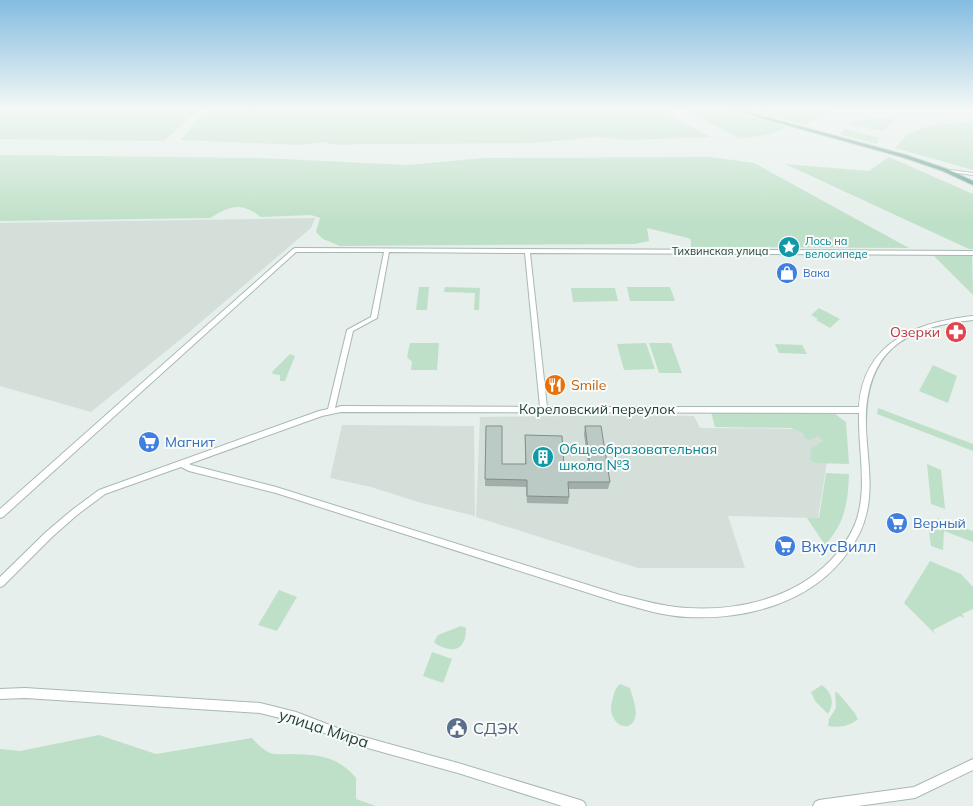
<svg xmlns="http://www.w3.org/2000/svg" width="973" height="806" font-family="Mulish,sans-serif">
  <rect width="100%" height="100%" fill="#e6efeb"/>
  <path fill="#d4dfda" d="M315,218L311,228L181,339L91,412L0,386V223Z
    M632,415L694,416L700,428L813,429L830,443L818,518L728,516L745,568H638L476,517L480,417Z
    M342,425L474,426L475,516L418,502L371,487L330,478Z"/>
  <path fill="#bfe0c8" d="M0,109H204L196,113L164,141L0,139Z
    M213,109H680L666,113L711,137L627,140L599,137L533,143L368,144L337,145L322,142L299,145L181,140L201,115Z
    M683,109H721L785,126L783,129L772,134L740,139Z
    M742,109H847L830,112L805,125Z
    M883,118L895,120L883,131L848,124L852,121Z
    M973,122V170L895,148L908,134L932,125Z
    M845,129L879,138L876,144L840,134Z
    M0,155L261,158L407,165L484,158L711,157L754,163L909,248L691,247V240L688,238L647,228L649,241L635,244L340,246L323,239L316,232L320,218L311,215L261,217C240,201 230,206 210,218L0,221Z
    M889,157L973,194V249H969L785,164L869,171Z
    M933,255H972L973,295Z
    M419,287H429L427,310H416Z
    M445,287L480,288L479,310H474L475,293L444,292Z
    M627,287H670L675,301H630Z
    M571,288H615L618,301L573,302Z
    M819,308L840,319L830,328L816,320L818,319L811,315Z
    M410,343H439L437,370H411L412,362L407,357Z
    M646,343L655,369L624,370L617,344Z
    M649,343H671L682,373H659Z
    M775,344L802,345L807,354L779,353Z
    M290,354L295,356L285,381H280V375L273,374L272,372Z
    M933,365L957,376L948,403L919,391Z
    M878,408L973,444V451L877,414Z
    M711,412L835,414L846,422L849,464L815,463L810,460L811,448L823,441L818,436L809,440L805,438L803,433L791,428L715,427Z
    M927,464L941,470L945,509L931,504Z
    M826,473L849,474C848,503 845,523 825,545L807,518H819Z
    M938,518L973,531V542L944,531L943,550L931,546L928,524L938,527Z
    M930,561L961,574L973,587V609L962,614L964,618L960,616L933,630L935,634L904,603Z
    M279,590L297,597L277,631L258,625Z
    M461,626L466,628C466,643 460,653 445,648C440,646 438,646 434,642L438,635Z
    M432,652L452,659L443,683L423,676Z
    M620,684L630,688C632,696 638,710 635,718C630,735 606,724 612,701C614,695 614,689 620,684Z
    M822,685C832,693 835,703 828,714L815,701L811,692Z
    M835,692L838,693L854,712L858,719C851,726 838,728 828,726L829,719L836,708Z
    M99,735L156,754L252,738C257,744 263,750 270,753C275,755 284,754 289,754C318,755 337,755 356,778V799L376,806H0V749L20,751Z"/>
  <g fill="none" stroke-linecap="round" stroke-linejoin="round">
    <g stroke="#a8b8b2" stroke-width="2">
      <path id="minor" d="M943,169L973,173V175L945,171L943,170Z
        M295,248L973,251V255L530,253L547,407H859C863,342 917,322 973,316V320C903,327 864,352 866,428C867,455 873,484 867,511C864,526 857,540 848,552C812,603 746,620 687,617C664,616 642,609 620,603L276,493L189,471L181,467L105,494L77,515L52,537L3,586L0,587V577L46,532L72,510L99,490L319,411L328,409L347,330L371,317L384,252H296L3,517L0,518V509L293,249ZM389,252L525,253L540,407L341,406L335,408L353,331L377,318ZM341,412L859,413C858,445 866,480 859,511C855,530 844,546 831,560C792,601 730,613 676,607C657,605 638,599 620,595L276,487L191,465L189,464L322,416Z
        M25,688L260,703L296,712L353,734L458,763L580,800L584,802L586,806H562L458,773L353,744L296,722L260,713L25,698L0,699V689Z
        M973,759V770L915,798L858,806H813L815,802L819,800L914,787Z"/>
    </g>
    <g stroke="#c2cac8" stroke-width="2">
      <path id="major" d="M729,109H736L906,155L947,169L973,181V185L943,171L902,157Z"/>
    </g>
    <use href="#minor" fill="#fff" fill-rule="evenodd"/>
    <use href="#major" fill="#6aa596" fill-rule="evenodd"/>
  </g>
  <path fill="#a1aea9" d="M486,426L502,464H525V435L564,465H588L584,434L585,426L610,482L608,489H568L569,497L568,504L527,503L526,487L485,486Z"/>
  <path fill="#bbcac4" stroke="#838d89" d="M486,426H502V464H526L525,435L562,436L564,465H590L585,426H601L610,482H568L569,497L527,496V480L485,479Z"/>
  <linearGradient id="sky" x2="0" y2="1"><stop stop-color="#84bce0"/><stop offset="0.49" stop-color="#f4f8f6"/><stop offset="1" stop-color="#f4f8f6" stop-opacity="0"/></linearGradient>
  <rect width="973" height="222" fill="url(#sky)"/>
  <defs>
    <g id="sight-disc" transform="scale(1.125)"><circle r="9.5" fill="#0f9aa8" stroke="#f7fbf9"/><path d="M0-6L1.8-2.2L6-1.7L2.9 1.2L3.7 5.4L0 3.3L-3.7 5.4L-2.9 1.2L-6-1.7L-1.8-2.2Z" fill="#fff"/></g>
    <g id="shop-disc" transform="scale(1.125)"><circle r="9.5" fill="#3f7fe0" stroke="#f7fbf9"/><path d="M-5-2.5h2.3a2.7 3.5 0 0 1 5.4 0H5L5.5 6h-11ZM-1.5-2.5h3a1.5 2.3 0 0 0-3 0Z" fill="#fff"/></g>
    <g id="pharmacy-disc" transform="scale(1.125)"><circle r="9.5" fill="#e0444e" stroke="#f7fbf9"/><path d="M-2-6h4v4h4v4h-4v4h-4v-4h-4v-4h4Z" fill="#fff"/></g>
    <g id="restaurant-disc" transform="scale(1.125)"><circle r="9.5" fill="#e8710a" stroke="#f7fbf9"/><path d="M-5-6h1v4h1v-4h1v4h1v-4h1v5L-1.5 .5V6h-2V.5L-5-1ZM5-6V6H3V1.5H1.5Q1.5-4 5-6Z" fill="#fff"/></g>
    <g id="supermarket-disc" transform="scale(1.125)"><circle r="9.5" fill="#3f7fe0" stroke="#f7fbf9"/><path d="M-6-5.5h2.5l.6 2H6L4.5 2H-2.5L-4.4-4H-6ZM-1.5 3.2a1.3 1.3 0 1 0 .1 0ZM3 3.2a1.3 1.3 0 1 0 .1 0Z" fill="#fff"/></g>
    <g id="building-disc" transform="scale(1.125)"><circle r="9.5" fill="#0f9aa8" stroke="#f7fbf9"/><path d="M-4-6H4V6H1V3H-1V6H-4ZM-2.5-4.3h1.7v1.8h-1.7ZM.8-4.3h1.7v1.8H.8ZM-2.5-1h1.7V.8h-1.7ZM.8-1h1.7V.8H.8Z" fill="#fff"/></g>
    <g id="civic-disc" transform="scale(1.125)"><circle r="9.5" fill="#5c6f8a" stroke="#f7fbf9"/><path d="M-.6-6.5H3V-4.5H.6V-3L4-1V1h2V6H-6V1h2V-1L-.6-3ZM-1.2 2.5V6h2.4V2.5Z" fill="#fff"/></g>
  </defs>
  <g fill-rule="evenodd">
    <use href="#sight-disc" x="789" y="247"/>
    <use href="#shop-disc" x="787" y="273"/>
    <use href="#pharmacy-disc" x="956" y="332"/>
    <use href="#restaurant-disc" x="555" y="385"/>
    <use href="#supermarket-disc" x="149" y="442"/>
    <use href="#building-disc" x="543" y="457"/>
    <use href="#supermarket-disc" x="897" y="523"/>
    <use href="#supermarket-disc" x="785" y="546"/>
    <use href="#civic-disc" x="457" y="728"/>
  </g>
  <g text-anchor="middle" stroke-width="4" stroke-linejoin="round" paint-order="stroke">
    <g font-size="11" fill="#0d838f" stroke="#f7fbf9" text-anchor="start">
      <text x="805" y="245">Лось на<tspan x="805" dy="13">велосипеде</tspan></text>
    </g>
    <g font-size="11" fill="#24423a" stroke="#f7fbf9">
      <text x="720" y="255">Тихвинская улица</text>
    </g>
    <g font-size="11" fill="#366cbe" stroke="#f7fbf9" text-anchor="start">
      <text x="803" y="277">Вака</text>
    </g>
    <g font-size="14" fill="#be3a42" stroke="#f7fbf9" text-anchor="end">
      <text x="940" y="337">Озерки</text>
    </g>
    <g font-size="14" fill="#c56008" stroke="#f7fbf9" text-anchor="start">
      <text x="571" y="390">Smile</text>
    </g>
    <g font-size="14" fill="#24423a" stroke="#f7fbf9">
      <text x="597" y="414">Кореловский переулок</text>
    </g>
    <g font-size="14" fill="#366cbe" stroke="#f7fbf9" text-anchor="start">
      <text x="165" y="447">Магнит</text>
      <text x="913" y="528">Верный</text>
    </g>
    <g font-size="14" fill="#0d838f" stroke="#f7fbf9" text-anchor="start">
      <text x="559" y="454">Общеобразовательная<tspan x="559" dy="16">школа №3</tspan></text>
    </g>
    <g font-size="16" fill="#366cbe" stroke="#f7fbf9" text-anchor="start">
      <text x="801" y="552">ВкусВилл</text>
    </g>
    <g font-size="16" fill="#24423a" stroke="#f7fbf9">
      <text transform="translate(324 728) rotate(18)" y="6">улица Мира</text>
    </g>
    <g font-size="16" fill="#4e5e75" stroke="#f7fbf9" text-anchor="start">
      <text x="473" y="734">СДЭК</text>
    </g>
  </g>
</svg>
